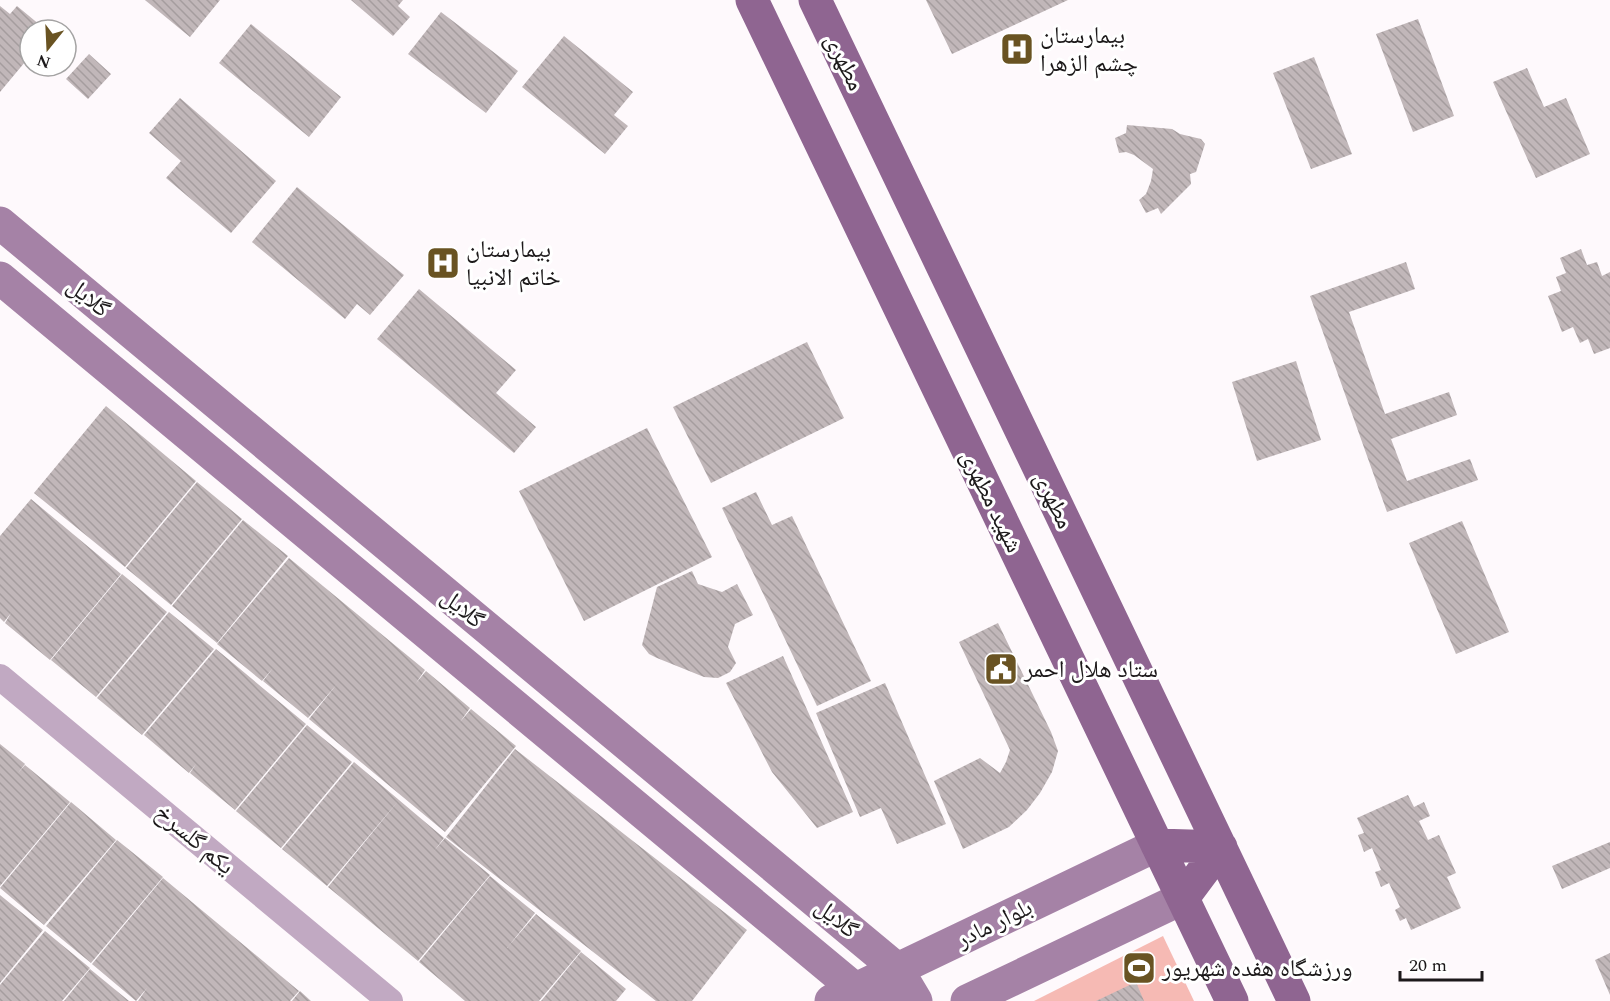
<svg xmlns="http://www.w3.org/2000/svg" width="1610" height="1001" font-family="Spectral,'Noto Naskh Arabic',serif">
  <defs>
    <pattern id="building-back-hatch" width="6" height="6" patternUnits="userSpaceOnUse" patternTransform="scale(1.5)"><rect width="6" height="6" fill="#c1b7b9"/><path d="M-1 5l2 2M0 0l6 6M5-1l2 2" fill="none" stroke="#a59d9e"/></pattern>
  </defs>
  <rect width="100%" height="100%" fill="#fef9fc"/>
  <path fill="#f6bab4" d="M1163,936L1194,1001H1034Z"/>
  <path fill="url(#building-back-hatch)" d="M145,0H220L190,37Z
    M351,0H403L398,6L410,17L393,36Z
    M926,0H1068L952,54Z
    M0,6L10,14L17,6L46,30H30V56L0,92Z
    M441,12L518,71L486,113L408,54Z
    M1418,19L1454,116L1413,132L1376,34Z
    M251,24L341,97L309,137L219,63Z
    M564,36L633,92L614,115L628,126L605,154L522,87Z
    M89,54L111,74L88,99L66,79Z
    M1314,57L1352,154L1311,169L1273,73Z
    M1527,68L1544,107L1566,98L1590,154L1536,178L1493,82Z
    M180,98L276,181L231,233L166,178L181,161L149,133Z
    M1127,125L1172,129L1180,134L1201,139L1205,144L1196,172L1190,174L1191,184L1161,214L1158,208L1146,213L1139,200L1146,194L1151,181L1153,169L1134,155L1126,152L1119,153L1115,138L1126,133Z
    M297,187L404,275L370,315L357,304L345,319L252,242Z
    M1581,249L1587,265L1597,262L1602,276L1610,272V348L1594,354L1588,339L1580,343L1573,327L1562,332L1548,296L1561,291L1556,277L1566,273L1560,258Z
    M1406,262L1415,289L1349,312L1385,414L1449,392L1457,415L1391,439L1407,481L1470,459L1478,480L1387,512L1310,296Z
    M419,289L516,370L496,393L536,427L514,453L377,339Z
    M807,342L844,418L711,483L673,407Z
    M1296,361L1321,440L1257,461L1232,382Z
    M106,406L196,481L125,567L34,493Z
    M647,428L712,557L584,621L519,491Z
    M197,482L242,519L171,605L126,568Z
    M756,492L772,525L792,516L871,681L817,706L722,508Z
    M31,499L121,574L50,660L5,623L11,613L4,622L0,618V536Z
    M243,520L288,556L217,643L172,606Z
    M1462,521L1509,632L1456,654L1409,543Z
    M289,558L425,670L416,683L426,671L470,708L460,722L471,709L516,746L445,832L309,719L337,684L308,718L263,681L273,668L262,681L217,644Z
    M692,571L698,584L722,592L737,584L753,615L735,624L728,647L736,663L730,672L718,678L704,677L657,658L649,654L642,645L657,587Z
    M122,574L167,612L96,697L51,660Z
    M169,612L214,649L142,735L97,698Z
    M998,623L1051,732L1058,751L1052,772L1040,793L1027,810L1009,827L963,849L934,781L980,758L1000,773L1006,762L1010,750L959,642Z
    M216,649L306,724L235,810L190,773L196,764L189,773L144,735Z
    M783,656L853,812L817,828L772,772L726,683Z
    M885,683L946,824L897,844L881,808L860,817L816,713Z
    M307,725L352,762L281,848L236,811Z
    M0,744L25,764L18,773L25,765L70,802L0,886Z
    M515,749L747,930L692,1001H656L446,837Z
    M354,762L399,800L327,886L282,849Z
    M1408,795L1414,807L1424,802L1430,816L1419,821L1428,840L1439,835L1456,873L1447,877L1461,908L1411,930L1406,918L1400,921L1395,910L1400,907L1389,883L1381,887L1375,872L1381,870L1372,848L1364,852L1358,835L1364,833L1357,818Z
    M399,800L444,838L434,851L445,838L490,875L418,961L328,887Z
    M71,802L116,840L44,925L0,888Z
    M117,840L163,877L91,963L46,926Z
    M1610,842V868L1562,889L1552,866Z
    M490,876L535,913L507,948L536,914L581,951L539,1001H465L419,962Z
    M163,878L299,991L290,1001H138L147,988L136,1001L92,964Z
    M0,895L43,930L0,983Z
    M45,931L90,968L62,1001H0V985Z
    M581,952L626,989L616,1001H541Z
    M1610,953V995L1595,960Z
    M90,969L129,1001H64Z
    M1136,982L1144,1001H1096Z
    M300,991L311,1001H292Z"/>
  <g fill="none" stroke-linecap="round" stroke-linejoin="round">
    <path stroke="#c1a9c2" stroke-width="26" d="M0,677L390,1001"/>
    <path stroke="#a582a6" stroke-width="33" d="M0,223L897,969L916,1001
      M0,278L855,989L882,1001
      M831,1001L1157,845
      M967,1001L1183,898"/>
    <path stroke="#8f6591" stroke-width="33" d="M752,0L1232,1001
      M815,0L1294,1001
      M1157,845L1221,847L1183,898"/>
  </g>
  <defs>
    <g id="hospital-square" transform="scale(1.725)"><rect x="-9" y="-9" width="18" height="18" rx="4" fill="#695322" stroke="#fff"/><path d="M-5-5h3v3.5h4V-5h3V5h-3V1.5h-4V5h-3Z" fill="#fff"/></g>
    <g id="civic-square" transform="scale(1.725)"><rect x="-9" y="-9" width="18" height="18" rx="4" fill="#695322" stroke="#fff"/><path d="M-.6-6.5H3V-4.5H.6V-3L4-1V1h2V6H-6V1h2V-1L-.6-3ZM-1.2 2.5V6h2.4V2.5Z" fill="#fff"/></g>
    <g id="stadium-square" transform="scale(1.725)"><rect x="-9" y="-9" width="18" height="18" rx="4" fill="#695322" stroke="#fff"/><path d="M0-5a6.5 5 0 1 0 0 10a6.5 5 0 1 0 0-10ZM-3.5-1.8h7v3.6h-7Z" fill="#fff"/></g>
  </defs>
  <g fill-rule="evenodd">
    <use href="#hospital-square" x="1017" y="49"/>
    <use href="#hospital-square" x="443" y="263"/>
    <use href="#civic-square" x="1001" y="669"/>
    <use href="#stadium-square" x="1139" y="968"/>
  </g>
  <g text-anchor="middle" stroke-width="6" stroke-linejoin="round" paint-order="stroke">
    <g font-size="24" fill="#1c191a" stroke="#fff" text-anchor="start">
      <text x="1040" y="43">بیمارستان<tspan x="1040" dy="28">چشم الزهرا</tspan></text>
      <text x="466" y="257">بیمارستان<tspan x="466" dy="28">خاتم الانبیا</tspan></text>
      <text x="1024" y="677">ستاد هلال احمر</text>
      <text x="1162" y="976">ورزشگاه هفده شهریور</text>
    </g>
    <g font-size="24" fill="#1c191a" stroke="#fff">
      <text transform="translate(845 62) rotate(64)" y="8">مطهری</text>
      <text transform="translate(89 297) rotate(40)" y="8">گلایل</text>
      <text transform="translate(1054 500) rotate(64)" y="8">مطهری</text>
      <text transform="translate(992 501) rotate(64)" y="8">شهید مطهری</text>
      <text transform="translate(463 608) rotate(40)" y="8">گلایل</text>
      <text transform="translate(195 839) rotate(40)" y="8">یکم گلسرخ</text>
      <text transform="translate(837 918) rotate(40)" y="8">گلایل</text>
      <text transform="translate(994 923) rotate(-26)" y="8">بلوار مادر</text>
    </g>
  </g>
  <g transform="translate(48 48) rotate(198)"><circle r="28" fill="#ffffff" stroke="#a4a3a3" stroke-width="1.5"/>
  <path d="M0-4.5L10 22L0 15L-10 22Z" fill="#695322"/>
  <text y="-9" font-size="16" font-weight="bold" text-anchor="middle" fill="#1c191a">N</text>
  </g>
  <path d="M1400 971v9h82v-9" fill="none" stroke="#1c191a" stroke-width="3"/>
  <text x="1409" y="971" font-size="18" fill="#1c191a" stroke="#ffffff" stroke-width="4.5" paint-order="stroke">20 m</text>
</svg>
